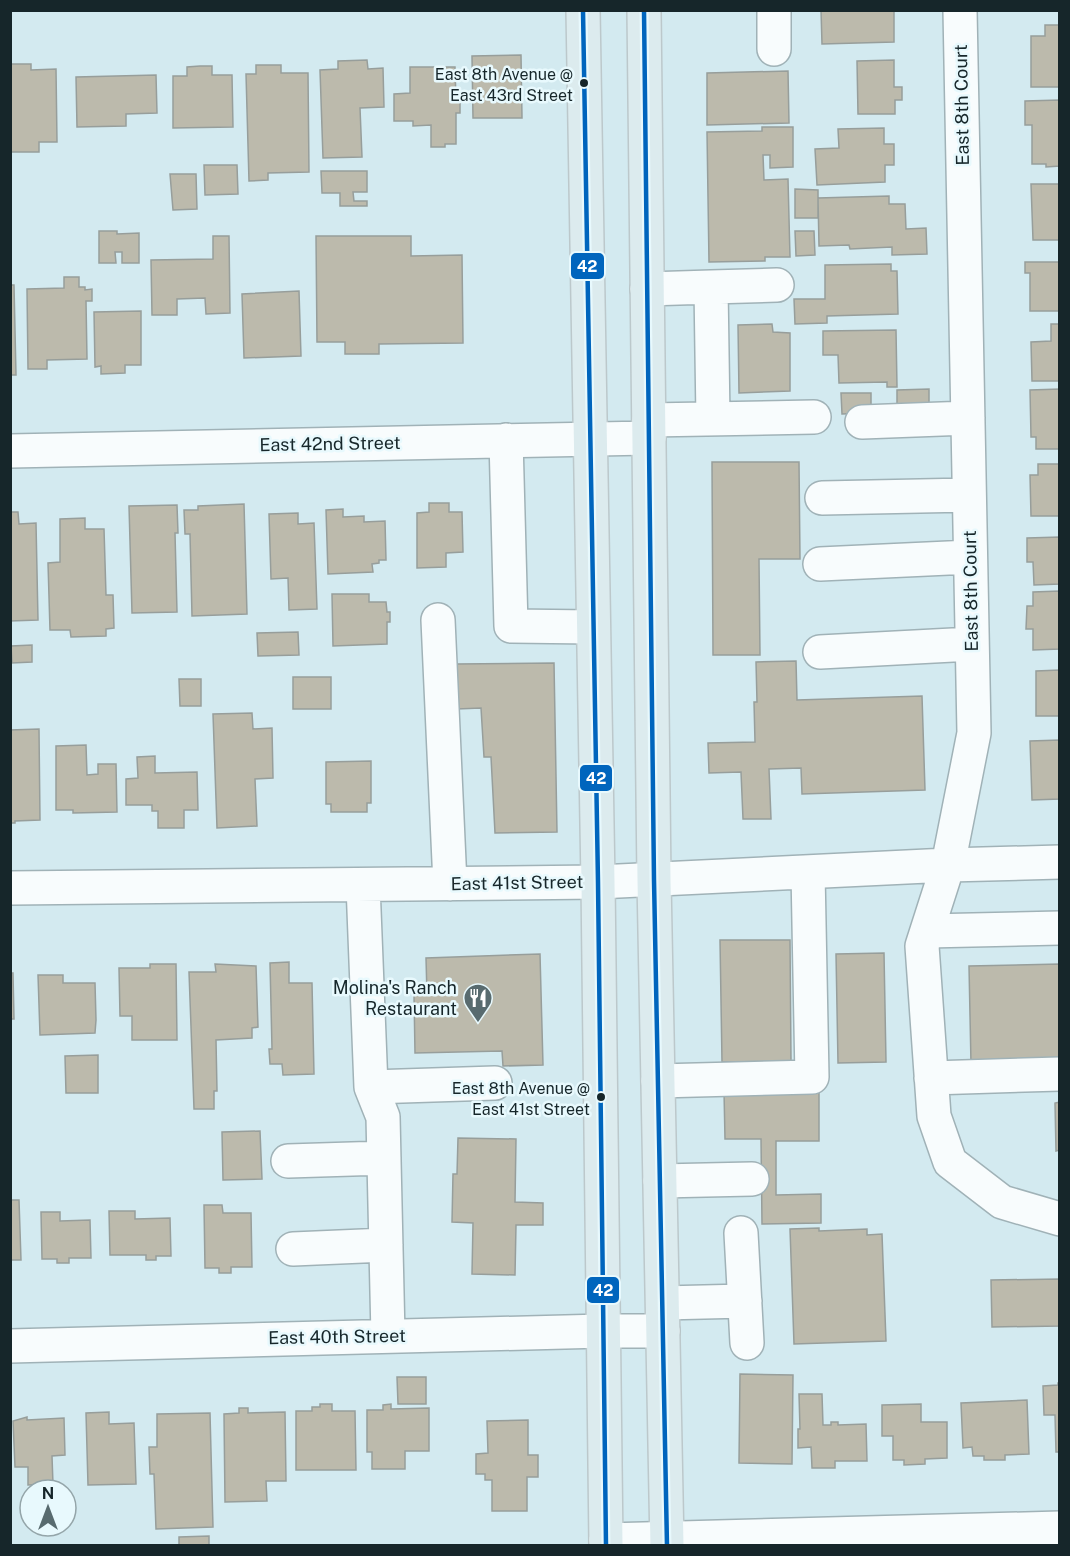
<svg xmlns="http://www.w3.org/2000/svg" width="1070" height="1556" font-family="'Public Sans',sans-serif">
  <rect width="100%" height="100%" fill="#d3eaf0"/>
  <path fill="#bcbaac" stroke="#979e9b" stroke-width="1.5" d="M821,10H894V42L822,44Z
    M1045,25H1060V87H1031V36H1045Z
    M521,55L522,118H473L472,56Z
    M367,60L368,69L383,68L384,107L360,108L362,157L323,158L320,70L338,69V61Z
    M894,60V87H902V100H895V114H858L857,61Z
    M11,64H31V70L56,69L57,142H39V152H10Z
    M256,65H281V73H308L309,172L268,173V180L249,181L246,74H256Z
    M200,66H212V75H232L233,127L173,128V76H187V67Z
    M410,67H455L456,101H460V113H456V144H445V147H431V125L413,126V121H394V94L410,93Z
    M788,71L789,123L707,125V73Z
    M156,75L157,113L126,114V126L77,127L76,77Z
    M1060,100V166L1046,167V164H1032V125H1025V101Z
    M762,127H793V167L770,168V155H763L764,180L788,179L790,257H765V261L709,262L707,132L762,131Z
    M884,128V144H894V165H885V182L817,185L815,149L839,148L838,129Z
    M204,165H237L238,194L205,195Z
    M321,171H367V192H353L354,201H367V206H340V193H322Z
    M170,174H196L197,209L173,210Z
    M1031,184H1060V240H1033Z
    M795,189L818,190V218H795Z
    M889,196V204H905L906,229L926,228L927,254L892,255V247L850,249L849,245L819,246L818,198Z
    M99,231H117V234L139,233V263H122V252H115L116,263H99Z
    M795,231H814L815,255L796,256Z
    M213,236H229L230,313L206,314L205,298L177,299V315H152L151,260L213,259Z
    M316,236H411V256L462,255L463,343L379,344V354H345V342H317Z
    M1025,262H1060V311H1030V273H1025Z
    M891,264V271H897L898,314L827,316V323L795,324L794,299H825V265Z
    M64,277H79V287H85V290L92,289V301H86L87,359L47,360V369H28L27,289L64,288Z
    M10,285H14L16,375H10Z
    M299,291L301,356L244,358L242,294Z
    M141,311V365H125V373L101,374V366L95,367L94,312Z
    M772,324L773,332L790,333V391L739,393L738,325Z
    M1051,324H1060V381H1032L1031,342L1051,341Z
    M896,330L897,387H887V382L839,383L838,355H823V331Z
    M929,389V416L897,417V390Z
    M1060,389V449H1036V437H1031L1030,390Z
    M841,393H871V413L842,414Z
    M712,462H799L800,559H759L760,655H713Z
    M1038,464H1060V516H1031L1030,475H1038Z
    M429,503H449V512H462L463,552L446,553V567L417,568V513L429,512Z
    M244,504L247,614L192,616L190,534H185L184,510H198V506Z
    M177,505L178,533H175L177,612L132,613L129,506Z
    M343,509V517L364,516V522L385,521L386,560H379V563L372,564L373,572L328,574L326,510Z
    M10,512H18L19,524L36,523L38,620L10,621Z
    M298,513V524L314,523L317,609L289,610L288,578L271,579L269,514Z
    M85,518V529H104L106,595H113L114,628L106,629V636L71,637L70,630H50L48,563L60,562V519Z
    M1060,537V584L1034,585L1033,562H1027V538Z
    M1060,591V649L1033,650V629H1026L1027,606H1033V592Z
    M332,594H369V602H386L387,612H390V622H387V644L333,646Z
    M298,632L299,655L258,656L257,633Z
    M32,645V662L12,663L11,646Z
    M796,661L797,700L922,696L925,790L802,794L801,768L769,769L771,819H743L741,772L709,773L708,743L755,742L754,702H757L756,662Z
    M554,663L557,832L495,833L491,757H484L481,708L457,709L456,664Z
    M1060,670V716H1036V671Z
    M293,677H331V709H293Z
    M179,679H201V706H180Z
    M252,713L253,729L272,728L273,778L255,779L257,826L217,828L213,714Z
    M39,729L40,820L15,821V823H10V730Z
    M1060,740V799L1032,800L1030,741Z
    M86,745L87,775L98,774V764H116L117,812L73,813V810H56V746Z
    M155,756V773L197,772L198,810H184V828H158V811H152V805H126V779L138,778L137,757Z
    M371,761V803H367V812H331V804H326V762Z
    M720,940H790L791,1061L722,1062Z
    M884,953L886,1062L838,1063L836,954Z
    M540,954L543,1065L503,1066L502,1051L415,1053L414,995H427L426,958Z
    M289,962V983H312L314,1074L283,1075L282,1064H270L269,1049H272L270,963Z
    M150,964H176L177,1040H132V1016H120L119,968H150Z
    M215,964L256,966L258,1027L252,1028V1038L216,1040L217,1091H214V1109H194L189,972H216Z
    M1060,964V1063L971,1064L969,966Z
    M10,973H13L14,1019H10Z
    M38,975H63V983H95L96,1020L95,1033L40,1035Z
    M98,1055V1093H66L65,1056Z
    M819,1090V1141H776V1195L821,1194V1223L762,1224L761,1139H725L724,1091Z
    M1060,1102V1150L1056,1151L1055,1103Z
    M260,1131L262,1179L223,1180L222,1132Z
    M458,1138L516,1139L515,1202L543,1203V1225H516L515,1275L472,1274L473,1223L452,1222L453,1174H457Z
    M10,1200H19L21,1260H10Z
    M204,1205H222L223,1213H251L252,1267H231V1273H219V1268H205Z
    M109,1211H135V1219L170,1218L171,1256H156V1260H146V1255H110Z
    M41,1212H60V1221L90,1220L91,1258H69V1263H57V1259H42Z
    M819,1228V1231L867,1229V1235L882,1234L886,1341L794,1344L790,1229Z
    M1060,1279V1326L992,1327L991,1280Z
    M740,1374L793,1375L792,1464L739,1463Z
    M397,1377H426V1404H398Z
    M1058,1383H1060V1452H1056L1055,1415H1044L1043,1386L1058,1385Z
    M799,1394H822L823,1425H831V1422H838V1425L866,1424L867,1461H835V1468H812L811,1447L798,1448V1429H800Z
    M1027,1400L1029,1454L1005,1455V1460H984V1456H973L972,1447L963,1448L961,1403Z
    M320,1404H332V1411H355L356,1470H296V1411H312V1407H320Z
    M391,1404V1409L429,1408V1451H405V1469H372V1452H367V1410H383V1405Z
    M921,1404V1422H947V1458L925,1459V1464L904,1465V1460H893V1436H882V1405Z
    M239,1408H248V1413L285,1412L286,1481H266L267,1501L225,1502L224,1414L239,1413Z
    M109,1412V1424L134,1423L136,1484L88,1485L86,1413Z
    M210,1413L213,1527L156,1529L154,1474H150L149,1447H157V1414Z
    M27,1417V1420L64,1418L65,1455L52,1456L53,1484L28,1485V1467H15L13,1421Z
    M528,1420V1455H538V1477H527V1511H492V1480H485V1474H476V1454L488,1453L487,1421Z
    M209,1536V1546H179V1537Z"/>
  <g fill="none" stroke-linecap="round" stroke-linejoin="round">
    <g stroke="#a0b2b7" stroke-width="36">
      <path id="minor" d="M774,10V49
        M960,10L974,733L948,865L922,946L934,1116L950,1162L1002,1202L1060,1219
        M711,287L777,285
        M647,289L711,287L713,419
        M649,420L814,417
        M862,422L968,418
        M506,440L511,626L593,627
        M10,451L649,438
        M822,498L969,495
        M820,564L970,557
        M438,620L450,884
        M820,652L972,644
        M363,885L371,1087L495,1083
        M10,888L598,882L948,865L1060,862
        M927,931L1060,928
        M931,1078L1060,1074
        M658,1081L812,1077L808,872
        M371,1087L383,1117L388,1336
        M288,1161L384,1158
        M660,1181L752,1179
        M741,1233L747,1343
        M293,1249L386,1245
        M663,1303L745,1301
        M10,1346L603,1331H663
        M606,1540L1060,1528"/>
    </g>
    <g stroke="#bcc8cb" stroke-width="36">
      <path id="major" d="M583,10L598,882L606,1546
        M644,10L654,880L667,1546"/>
    </g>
    <use href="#minor" stroke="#f8fcfd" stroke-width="33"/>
    <use href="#major" stroke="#dcebee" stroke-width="33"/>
    <g stroke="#e8f9fd" stroke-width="9">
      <path id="bus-1" d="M583,10L598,882L606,1546
        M644,10L654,880L667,1546"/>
    </g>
    <use href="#bus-1" stroke="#0065bd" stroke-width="4.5"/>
  </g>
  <defs>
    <g id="restaurant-pin" transform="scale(1.5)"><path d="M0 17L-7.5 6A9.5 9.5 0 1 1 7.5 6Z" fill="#586b6f" stroke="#e8f9fd"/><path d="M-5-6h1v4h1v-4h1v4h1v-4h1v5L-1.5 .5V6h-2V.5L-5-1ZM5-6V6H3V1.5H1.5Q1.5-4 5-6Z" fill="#fff"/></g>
  </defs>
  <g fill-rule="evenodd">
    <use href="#restaurant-pin" x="478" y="998"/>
  </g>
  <g fill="#16262a" stroke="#e8f9fd" stroke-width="2">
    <circle cx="584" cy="83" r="5"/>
    <circle cx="601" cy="1097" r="5"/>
  </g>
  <g text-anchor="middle" stroke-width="5" stroke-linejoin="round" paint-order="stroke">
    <g font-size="16" fill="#16262a" stroke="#e8f9fd" text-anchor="end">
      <text x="573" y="80">East 8th Avenue @<tspan x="573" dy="21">East 43rd Street</tspan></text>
      <text x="590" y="1094">East 8th Avenue @<tspan x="590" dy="21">East 41st Street</tspan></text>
    </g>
    <g font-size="18" fill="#16262a" stroke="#e8f9fd">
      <text transform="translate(962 105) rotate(-91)" y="6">East 8th Court</text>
      <text transform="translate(330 444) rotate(-1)" y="6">East 42nd Street</text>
      <text transform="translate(971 591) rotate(-91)" y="6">East 8th Court</text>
      <text transform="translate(517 883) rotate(-1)" y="6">East 41st Street</text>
      <text transform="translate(337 1337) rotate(-1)" y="6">East 40th Street</text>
    </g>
    <g font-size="18" fill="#16262a" stroke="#e8f9fd" text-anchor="end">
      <text x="457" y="994">Molina's Ranch<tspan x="457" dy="21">Restaurant</tspan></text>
    </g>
  </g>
  <g stroke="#e8f9fd" stroke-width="2">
    <rect x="570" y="252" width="35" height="28" rx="6" fill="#0065bd"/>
    <rect x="579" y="764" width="34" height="28" rx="6" fill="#0065bd"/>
    <rect x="586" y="1276" width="34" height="28" rx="6" fill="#0065bd"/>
  </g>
  <g font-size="16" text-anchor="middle" font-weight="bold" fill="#fff">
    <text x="587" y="272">42</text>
    <text x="596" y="784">42</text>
    <text x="603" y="1296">42</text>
  </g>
  <rect width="1070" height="1556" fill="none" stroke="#16262a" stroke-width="24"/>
  <g transform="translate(48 1508)"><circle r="28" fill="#e8f9fd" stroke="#94a5a9" stroke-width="1.5"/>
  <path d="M0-4.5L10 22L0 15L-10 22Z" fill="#586b6f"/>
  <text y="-9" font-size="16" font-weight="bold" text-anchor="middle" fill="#16262a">N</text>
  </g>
</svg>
